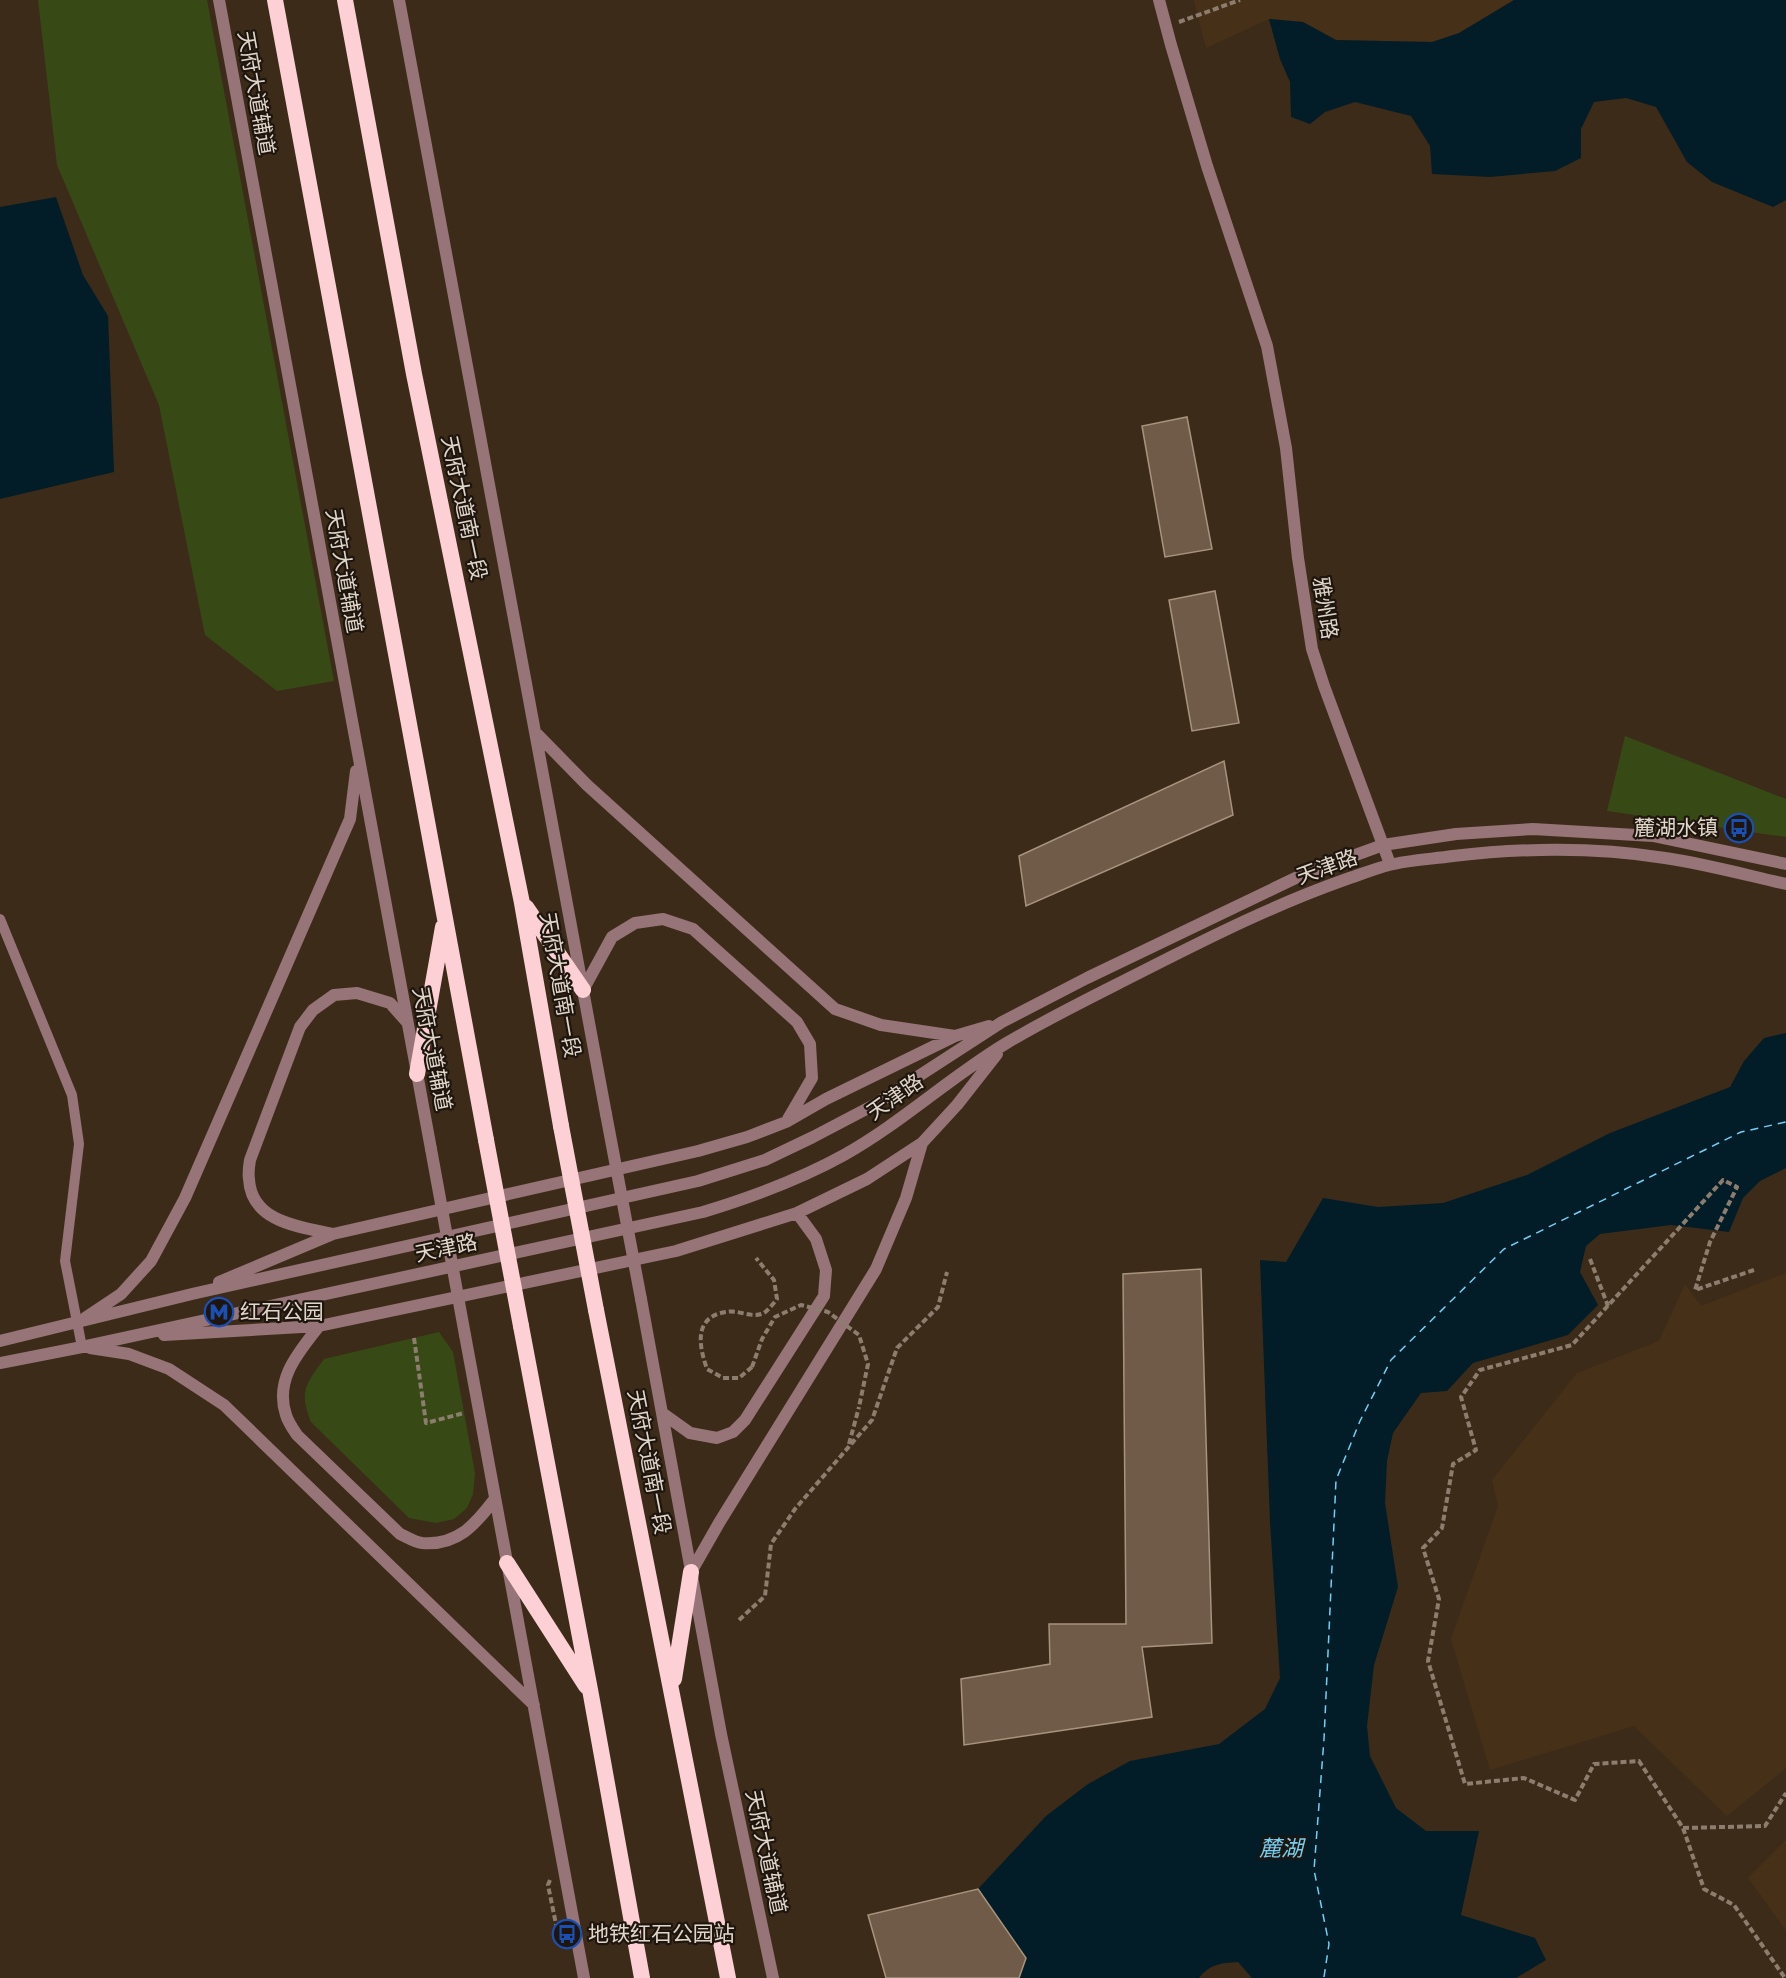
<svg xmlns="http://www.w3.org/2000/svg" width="1786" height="1978" font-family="Manrope,'Noto Sans SC',sans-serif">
  <rect width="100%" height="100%" fill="#3d2b19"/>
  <path fill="#473018" d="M1194,0H1514L1459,33L1432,42L1336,40L1303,22L1269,19L1206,48Z
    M1786,1273V1768L1727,1816L1634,1726L1490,1770L1451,1639L1498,1506L1492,1480L1577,1373L1659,1341L1685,1284L1701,1306Z
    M1786,1840V1930L1748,1878Z"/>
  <path fill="#374a16" d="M38,0H207L334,681L277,691L205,635L159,405L57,165Z
    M1625,736L1786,799V837L1607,811Z
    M439,1332L453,1352L475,1473L473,1494L467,1508L454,1519L436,1523L409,1518L311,1422C299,1391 305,1385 324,1359Z"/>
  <path fill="#021d27" d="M1514,0H1786V200L1773,207L1712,182L1687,162L1656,107L1626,98L1594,102L1581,129V158L1555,171L1490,177L1432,174L1430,146L1411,116L1355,102L1325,112L1310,124L1291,117L1290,82L1280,59L1269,19L1303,22L1336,40L1432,42L1459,33Z
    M56,197L83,275L108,316L114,472L0,499V207Z
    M1786,1033V1168L1760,1181L1743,1198L1729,1232L1671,1225L1600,1234L1586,1246L1580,1272L1598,1305L1568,1335L1473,1363L1447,1391L1421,1393L1393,1433L1387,1461L1385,1503L1398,1587L1374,1665L1367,1726L1370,1756L1396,1808L1426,1831H1479L1461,1915L1535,1938L1546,1960L1516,1978H1252L1238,1962C1221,1963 1210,1964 1199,1978H1019L1026,1958L978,1889L1046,1816L1088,1784L1130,1761L1219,1744L1265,1709L1280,1678L1270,1522L1260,1260L1286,1262L1323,1198L1378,1207L1443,1203L1527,1175L1610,1133L1730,1087L1744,1061L1764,1038Z"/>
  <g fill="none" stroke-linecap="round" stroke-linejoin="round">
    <path stroke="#73d0f4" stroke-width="1.5" stroke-dasharray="8 6" stroke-linecap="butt" d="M1324,1977L1329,1944L1314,1870L1324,1739L1336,1480L1360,1421L1391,1360L1504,1249L1741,1132L1786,1122"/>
  </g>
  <path fill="#6f5b47" stroke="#a8937e" stroke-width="1.5" d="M1187,417L1212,549L1165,557L1142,426Z
    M1215,591L1239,723L1192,731L1169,600Z
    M1224,761L1233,815L1026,906L1019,856Z
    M1201,1269L1212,1643L1142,1647L1152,1717L964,1745L961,1679L1050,1664L1049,1624H1126L1123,1274Z
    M978,1889L1026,1958L1019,1978H886L868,1915Z"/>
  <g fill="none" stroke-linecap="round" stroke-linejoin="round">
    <path stroke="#8c7d6e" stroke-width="4" stroke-dasharray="6 3" stroke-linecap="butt" d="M1179,22L1240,0
      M1590,1259L1608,1306
      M1754,1270L1695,1290L1710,1242L1737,1187L1723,1180L1572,1345L1480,1370L1461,1397L1476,1450L1453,1464L1442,1528L1423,1548L1439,1599L1428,1661L1465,1784L1524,1778L1575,1800L1594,1764L1639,1761L1683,1828L1704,1889L1734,1905L1785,1978
      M414,1338L426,1423L464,1413
      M752,1367L739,1378H723L707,1369C699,1346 693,1317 726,1312C738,1309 751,1319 764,1313C768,1310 774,1303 777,1299L774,1280L756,1258
      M849,1444L859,1407
      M739,1620L765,1596L771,1544L795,1509L872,1420L897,1348L938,1307L947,1272
      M1683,1828L1765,1826L1786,1793
      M550,1880L548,1885L558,1934"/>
    <path stroke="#967477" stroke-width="10" d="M0,919L72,1095L79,1144L65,1261L82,1347"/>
    <path stroke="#967477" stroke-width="12" d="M1159,0L1171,45L1207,166L1267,346L1286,448L1298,558L1312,649L1324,686L1390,864"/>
    <path stroke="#967477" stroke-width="12" d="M219,0L431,1149
      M399,0L606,1114
      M536,733L587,785L835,1009L881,1025L955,1036
      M583,990L612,937L635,923L663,919L693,929L797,1022L810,1044L812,1078L788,1119
      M333,1234C300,1227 251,1222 249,1179C248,1173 249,1166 250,1160L300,1027L313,1010L334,995L357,993L390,1003L406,1021
      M219,1282L333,1234L698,1151L747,1137L786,1122L826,1099L955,1036L989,1026
      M641,1299L721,1734L773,1978
      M85,1318L121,1294L151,1261L185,1198L350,819L356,771
      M319,1326C299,1352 274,1379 286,1415C288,1422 293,1429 297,1435L400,1534C407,1537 414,1542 422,1543C457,1546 475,1525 494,1500
      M164,1335L319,1326L676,1251L797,1213L867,1179L922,1143L957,1105L997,1054
      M465,1335L584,1978
      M0,1341L192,1294L698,1181L765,1160L813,1137L874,1105L1002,1022L1087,978L1306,873L1383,845L1456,834L1533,829L1653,836L1786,864
      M90,1348L129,1354L169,1369L224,1405L534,1705
      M0,1363L82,1347L703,1212C752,1197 799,1180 844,1155C901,1123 949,1078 1005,1044C1050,1017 1098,994 1145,970C1210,937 1276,904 1344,880C1359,875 1374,869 1389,865C1409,860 1432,859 1453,856C1522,848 1596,847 1665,858C1706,864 1746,875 1786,884
      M662,1413L690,1433L717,1438L733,1432L745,1420L824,1296L826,1270L816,1239L797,1213
      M691,1572L719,1523L876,1269L906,1198L922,1143"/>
    <path stroke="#fcd0d4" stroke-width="16" d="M275,0L486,1140
      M345,0L414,374L522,903L561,1126
      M526,907L583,990
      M417,1074L443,927
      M596,1310L728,1978
      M521,1326L591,1695L642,1978
      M507,1563L586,1686
      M674,1679L691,1572"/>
    <path stroke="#8c7d6e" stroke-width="4" stroke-dasharray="6 3" stroke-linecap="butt" d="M752,1367L762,1339L775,1317L801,1305L828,1312L859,1335L868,1364L859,1407"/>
    <path stroke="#967477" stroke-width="12" d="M606,1114L641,1299
      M431,1149L465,1335"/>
    <path stroke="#fcd0d4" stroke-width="16" d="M561,1126L596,1310
      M486,1140L521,1326"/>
  </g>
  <defs>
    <g id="bus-ring" transform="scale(1.5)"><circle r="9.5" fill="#1e160e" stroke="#1a4fb4" stroke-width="1.5"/><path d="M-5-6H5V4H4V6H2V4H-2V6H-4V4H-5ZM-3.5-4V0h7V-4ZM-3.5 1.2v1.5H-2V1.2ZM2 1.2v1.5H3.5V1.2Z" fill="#1a4fb4"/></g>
    <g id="metro-ring" transform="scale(1.5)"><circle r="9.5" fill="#1e160e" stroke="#1a4fb4" stroke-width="1.5"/><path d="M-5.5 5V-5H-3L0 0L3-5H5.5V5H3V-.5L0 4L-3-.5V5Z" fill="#1a4fb4"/></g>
  </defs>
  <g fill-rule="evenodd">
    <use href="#bus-ring" x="1739" y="828"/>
    <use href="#metro-ring" x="219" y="1312"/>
    <use href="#bus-ring" x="567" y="1934"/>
  </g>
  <g text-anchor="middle" stroke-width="4.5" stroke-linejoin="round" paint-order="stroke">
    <g font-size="21" fill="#e1d6ca" stroke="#1e160e">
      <text transform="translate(256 93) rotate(80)" y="7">天府大道辅道</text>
      <text transform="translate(464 508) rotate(78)" y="7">天府大道南一段</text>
      <text transform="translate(344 571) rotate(80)" y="7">天府大道辅道</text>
      <text transform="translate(1325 608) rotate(81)" y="7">雅州路</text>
      <text transform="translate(1327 867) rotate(-20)" y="7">天津路</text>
      <text transform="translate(560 985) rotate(80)" y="7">天府大道南一段</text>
      <text transform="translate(432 1049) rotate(79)" y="7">天府大道辅道</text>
      <text transform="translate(895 1097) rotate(-35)" y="7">天津路</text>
      <text transform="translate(446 1248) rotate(-12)" y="7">天津路</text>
      <text transform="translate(649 1462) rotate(79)" y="7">天府大道南一段</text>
      <text transform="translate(766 1852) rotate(78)" y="7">天府大道辅道</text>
    </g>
    <g font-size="21" fill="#e1d6ca" stroke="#1e160e" text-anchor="start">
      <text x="1718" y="835" text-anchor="end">麓湖水镇</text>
      <text x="240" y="1319">红石公园</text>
      <text x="588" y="1941">地铁红石公园站</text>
    </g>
    <g font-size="22" font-style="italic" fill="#73d0f4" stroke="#1e160e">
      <text x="1281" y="1856">麓湖</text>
    </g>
  </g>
</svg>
